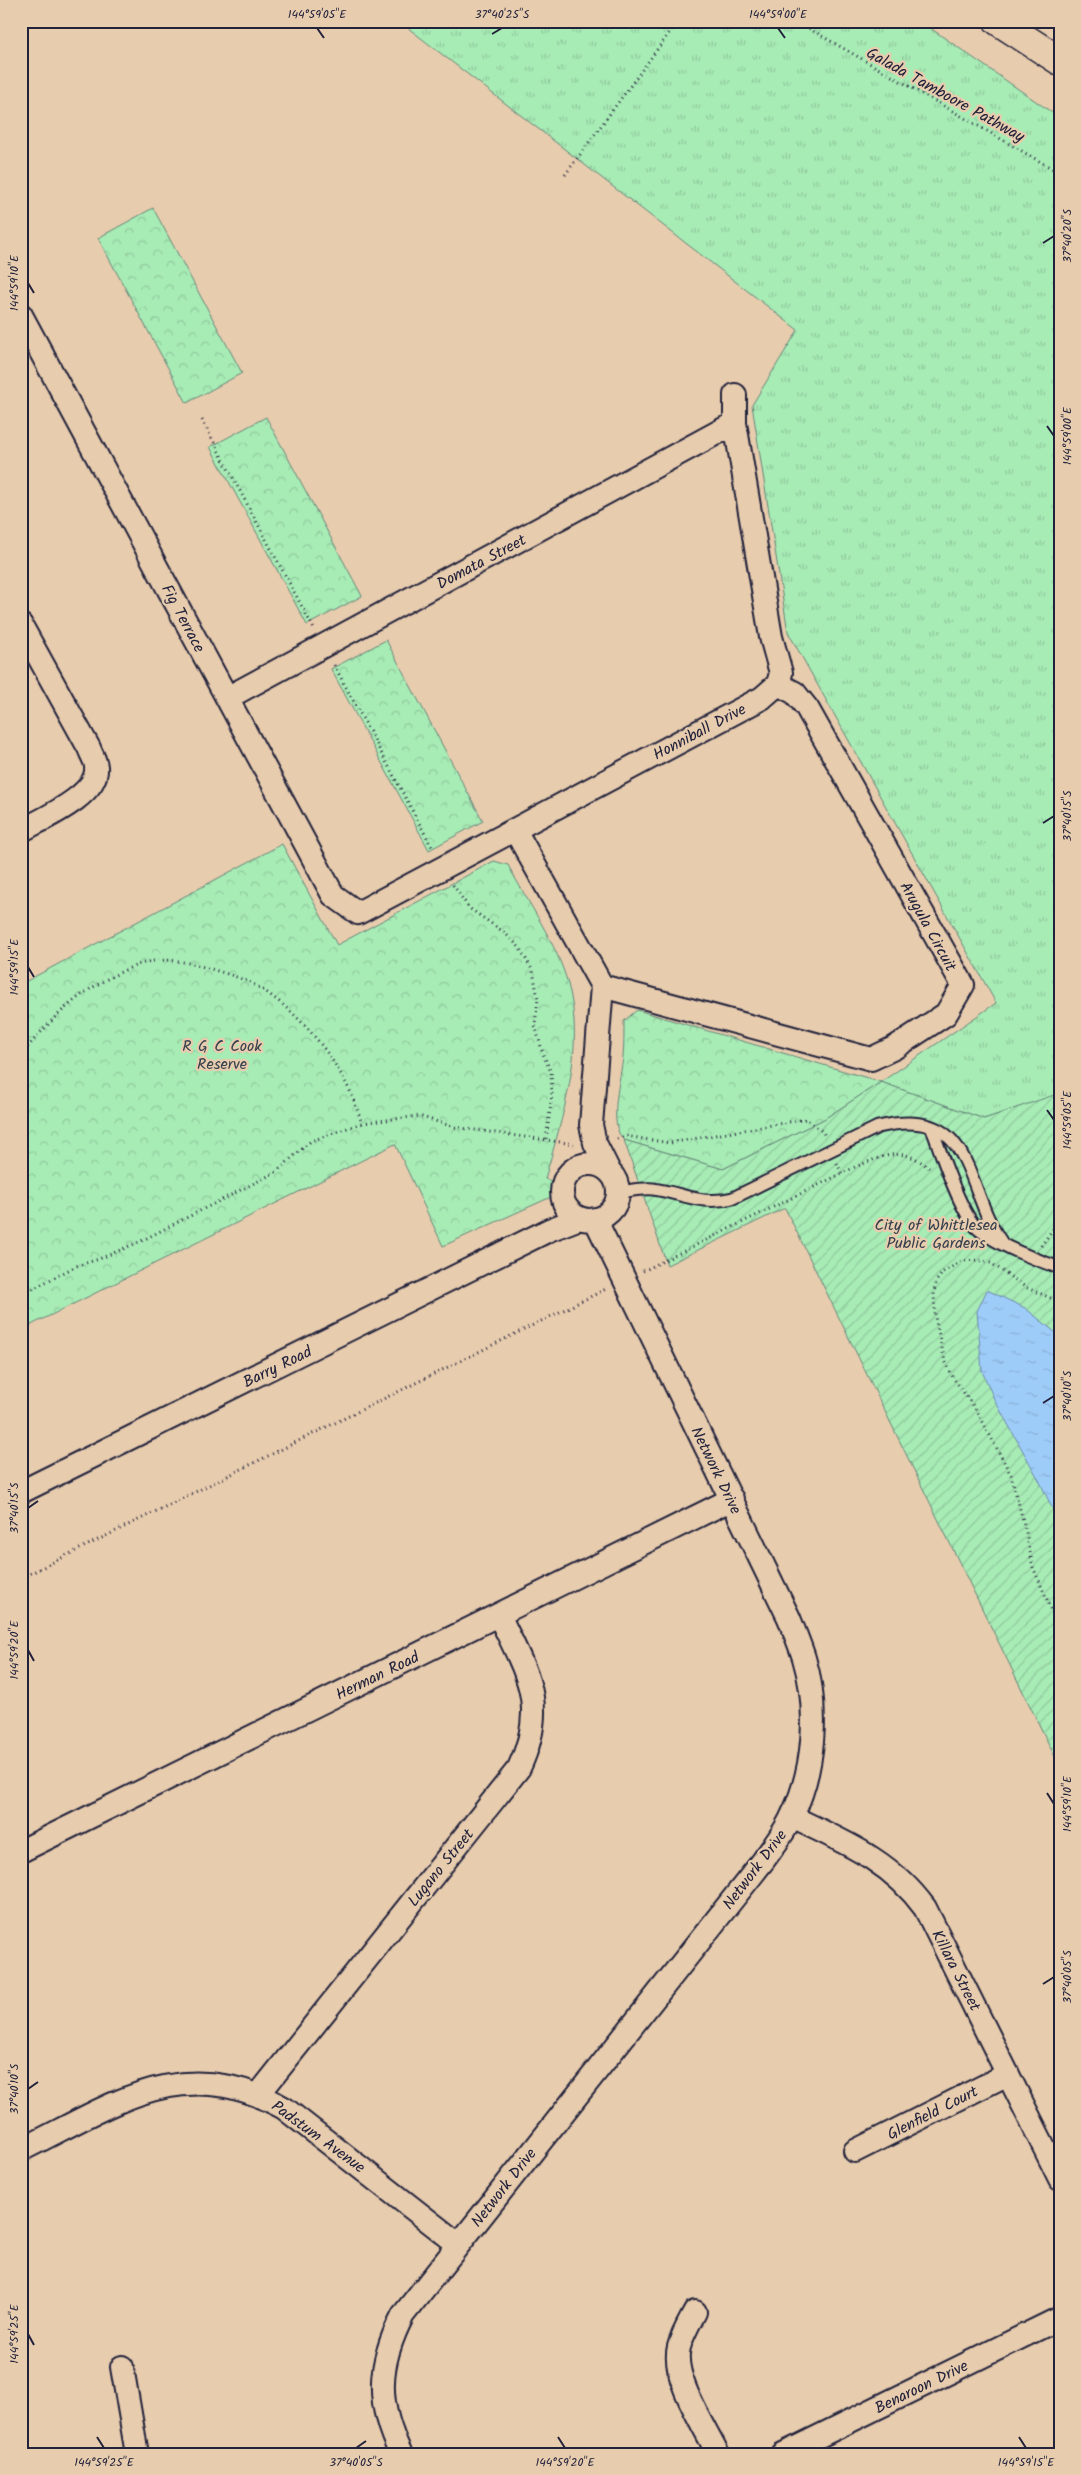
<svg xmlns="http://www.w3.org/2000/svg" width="1081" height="2475" font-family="Kalam,sans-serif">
  <defs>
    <pattern id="grass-tufts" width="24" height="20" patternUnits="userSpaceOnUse" patternTransform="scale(1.25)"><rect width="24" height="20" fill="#a7ebb5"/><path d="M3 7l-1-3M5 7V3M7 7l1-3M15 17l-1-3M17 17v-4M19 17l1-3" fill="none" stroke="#8fc99d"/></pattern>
    <pattern id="park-crowns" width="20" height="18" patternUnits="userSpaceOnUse" patternTransform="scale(1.25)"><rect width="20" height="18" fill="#a7ebb5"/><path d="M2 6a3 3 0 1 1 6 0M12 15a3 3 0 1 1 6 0" fill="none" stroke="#8fc99d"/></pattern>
    <pattern id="garden-furrows" width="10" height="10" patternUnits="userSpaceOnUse" patternTransform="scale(1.25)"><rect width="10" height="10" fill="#a7ebb5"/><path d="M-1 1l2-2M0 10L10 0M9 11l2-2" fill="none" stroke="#8fc99d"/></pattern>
    <pattern id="water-ripples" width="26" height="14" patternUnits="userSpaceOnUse" patternTransform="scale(1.25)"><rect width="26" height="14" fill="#9eccf9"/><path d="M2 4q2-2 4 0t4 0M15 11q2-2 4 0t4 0" fill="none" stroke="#88afd6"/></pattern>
  </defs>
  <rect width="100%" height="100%" fill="#e7ccae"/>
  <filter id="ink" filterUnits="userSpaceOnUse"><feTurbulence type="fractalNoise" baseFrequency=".02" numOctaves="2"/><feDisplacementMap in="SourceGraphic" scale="10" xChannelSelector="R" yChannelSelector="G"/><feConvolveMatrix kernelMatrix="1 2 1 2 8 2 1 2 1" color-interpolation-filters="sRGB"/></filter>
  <g filter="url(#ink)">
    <path fill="url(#grass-tufts)" stroke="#648678" d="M399,21H920L1060,118V1094L984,1119L881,1082L996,1003L788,632L752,405L798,330Z"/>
    <path fill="url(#park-crowns)" stroke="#648678" d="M153,208L242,373L187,403L98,238Z
      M266,417L362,596L307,625L210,447Z
      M386,640L483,821L429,850L331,669Z
      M282,844L337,945L494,861L508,865C528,903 556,942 568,984C586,1049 562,1117 545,1179L573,1187L443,1246L395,1144L21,1330V984Z
      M637,1010L881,1082L824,1119L723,1169L624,1140C607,1125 621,1078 623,1057C624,1045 624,1033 624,1021Z"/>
    <path fill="url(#garden-furrows)" stroke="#648678" d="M881,1082L984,1119L1060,1093V1767L785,1208L667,1265L624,1140L723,1169L824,1119Z"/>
    <path fill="url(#water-ripples)" stroke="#6c88ad" d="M987,1290L1025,1308L1060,1336V1525L1039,1480L994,1399L982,1371L977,1311Z"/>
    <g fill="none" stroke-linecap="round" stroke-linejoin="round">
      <g stroke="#22223b" stroke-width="15">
        <path id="lane" d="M932,1128C940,1151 960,1211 976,1227C994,1244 1037,1260 1060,1268
          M619,1192C629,1191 642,1188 653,1189C683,1193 701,1206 733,1198L878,1127C976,1103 963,1187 1002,1243"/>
      </g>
      <g stroke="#22223b" stroke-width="26">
        <path id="street" d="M21,315L333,895L358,913L762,698L778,684L781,673L771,637L735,423V395
          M21,625L89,748C91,754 96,761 96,767C99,795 42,819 21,831
          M227,698L735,423
          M515,830L602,986L591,1125L595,1143L609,1171
          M602,986L871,1059L894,1048L946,1014L963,985L807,708L795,693L778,684
          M562 1192a28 28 0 1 1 56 0a28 28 0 1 1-56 0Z
          M21,1492L549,1230L580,1218
          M792,1817C844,1842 890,1860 925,1908L1060,2179
          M21,1851L732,1499
          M259,2094L519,1768C549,1704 526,1673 499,1615
          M21,2150C113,2105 182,2051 284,2108L458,2244
          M855,2151L1008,2074
          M695,2312C689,2323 682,2335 679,2347C671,2377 705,2427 718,2454
          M122,2367L137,2454
          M401,2454C376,2404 377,2365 403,2315L763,1861C773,1847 785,1832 792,1816C815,1769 819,1708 804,1658C800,1645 794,1631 789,1618L595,1219
          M783,2454L1060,2318"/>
      </g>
      <g stroke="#22223b" stroke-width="31">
        <path id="highway" d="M998,21L1060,61"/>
      </g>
      <path stroke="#22223b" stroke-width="3" stroke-dasharray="1 4" stroke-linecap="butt" d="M796,21L1060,173
        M565,175L678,21
        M202,420L314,629
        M334,665L433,849
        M453,885L469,908L505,933L519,947L533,971L538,999L535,1025L543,1054L551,1072L552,1095L546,1139
        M21,1055C49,1022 71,998 109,978C121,972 134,965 148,962C170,957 190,963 211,969C224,973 239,977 251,983C292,1005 327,1046 348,1087C354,1098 357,1111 362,1123L311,1141L276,1172L139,1242L99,1259L76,1266L21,1295
        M362,1123L419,1116L454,1127L574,1144
        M617,1139L626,1136L670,1143L806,1119L823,1132L825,1137
        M837,1163L842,1174
        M1041,1246L1060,1219
        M643,1271L855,1167C883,1156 903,1145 929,1168
        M1060,1302L1025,1287L991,1263L978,1260L962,1261L943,1272L937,1280L934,1291L935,1317L945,1361L954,1379L977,1411L1011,1475L1026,1532L1033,1567L1060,1629
        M21,1578L606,1289"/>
      <use href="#lane" stroke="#e7ccae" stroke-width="11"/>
      <use href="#street" stroke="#e7ccae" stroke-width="22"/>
      <use href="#highway" stroke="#e7ccae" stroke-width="28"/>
    </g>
  </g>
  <path fill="none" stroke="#22223b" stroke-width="2" d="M317,28L324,38M778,28L785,38M492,34L502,28M1043,243L1054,236M28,283L34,293M1047,426L1054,436M1043,823L1054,816M28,967L34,977M1047,1110L1054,1120M1043,1403L1054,1396M28,1508L38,1501M28,1650L34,1661M1047,1793L1054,1804M1043,1984L1054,1977M28,2089L38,2082M28,2334L34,2345M97,2437L104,2448M558,2437L565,2448M1019,2437L1026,2448M356,2448L366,2441"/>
  <g text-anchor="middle" stroke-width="4.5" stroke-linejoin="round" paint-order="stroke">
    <g font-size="16" fill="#22223b" stroke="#e7ccae">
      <text transform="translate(946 94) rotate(29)" y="6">Galada Tamboore Pathway</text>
      <text transform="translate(481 561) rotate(-28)" y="6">Domata Street</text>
      <text transform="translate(184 618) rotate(62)" y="6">Fig Terrace</text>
      <text transform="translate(699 731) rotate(-28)" y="6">Honniball Drive</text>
      <text transform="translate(929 926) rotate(61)" y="6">Arugula Circuit</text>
      <text transform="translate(277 1366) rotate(-26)" y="6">Barry Road</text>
      <text transform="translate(717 1470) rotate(64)" y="6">Network Drive</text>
      <text transform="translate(377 1675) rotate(-26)" y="6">Herman Road</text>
      <text transform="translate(440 1867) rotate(-51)" y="6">Lugano Street</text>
      <text transform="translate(754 1869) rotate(-53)" y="6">Network Drive</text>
      <text transform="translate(957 1970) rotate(63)" y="6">Killara Street</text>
      <text transform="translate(932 2112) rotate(-27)" y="6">Glenfield Court</text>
      <text transform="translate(319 2136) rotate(36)" y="6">Padstum Avenue</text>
      <text transform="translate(503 2187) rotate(-52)" y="6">Network Drive</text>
      <text transform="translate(921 2386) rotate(-26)" y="6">Benaroon Drive</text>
    </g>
    <g font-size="16" fill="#36404d" stroke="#e7ccae">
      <text x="222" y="1051">R G C Cook<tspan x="222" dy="18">Reserve</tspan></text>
      <text x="936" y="1230">City of Whittlesea<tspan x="936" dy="18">Public Gardens</tspan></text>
    </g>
  </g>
  <rect width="1081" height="2475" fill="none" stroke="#e7ccae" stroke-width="55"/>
  <rect x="28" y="28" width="1026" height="2420" fill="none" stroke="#22223b" stroke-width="2"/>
  <g font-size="12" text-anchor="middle" fill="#22223b">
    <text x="317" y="18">144°59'05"E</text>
    <text x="502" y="18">37°40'25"S</text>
    <text x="778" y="18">144°59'00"E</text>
    <text transform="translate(1067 236) rotate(-90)" y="4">37°40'20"S</text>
    <text transform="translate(14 283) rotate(-90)" y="4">144°59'10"E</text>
    <text transform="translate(1067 436) rotate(-90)" y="4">144°59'00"E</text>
    <text transform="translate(1067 816) rotate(-90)" y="4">37°40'15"S</text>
    <text transform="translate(14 967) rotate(-90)" y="4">144°59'15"E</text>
    <text transform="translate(1067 1120) rotate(-90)" y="4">144°59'05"E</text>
    <text transform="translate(1067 1396) rotate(-90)" y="4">37°40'10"S</text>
    <text transform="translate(14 1508) rotate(-90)" y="4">37°40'15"S</text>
    <text transform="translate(14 1650) rotate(-90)" y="4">144°59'20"E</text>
    <text transform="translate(1067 1804) rotate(-90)" y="4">144°59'10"E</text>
    <text transform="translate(1067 1977) rotate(-90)" y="4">37°40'05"S</text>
    <text transform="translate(14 2089) rotate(-90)" y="4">37°40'10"S</text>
    <text transform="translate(14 2334) rotate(-90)" y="4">144°59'25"E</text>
    <text x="104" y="2466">144°59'25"E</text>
    <text x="356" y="2466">37°40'05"S</text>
    <text x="565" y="2466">144°59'20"E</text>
    <text x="1026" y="2466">144°59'15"E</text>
  </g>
</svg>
